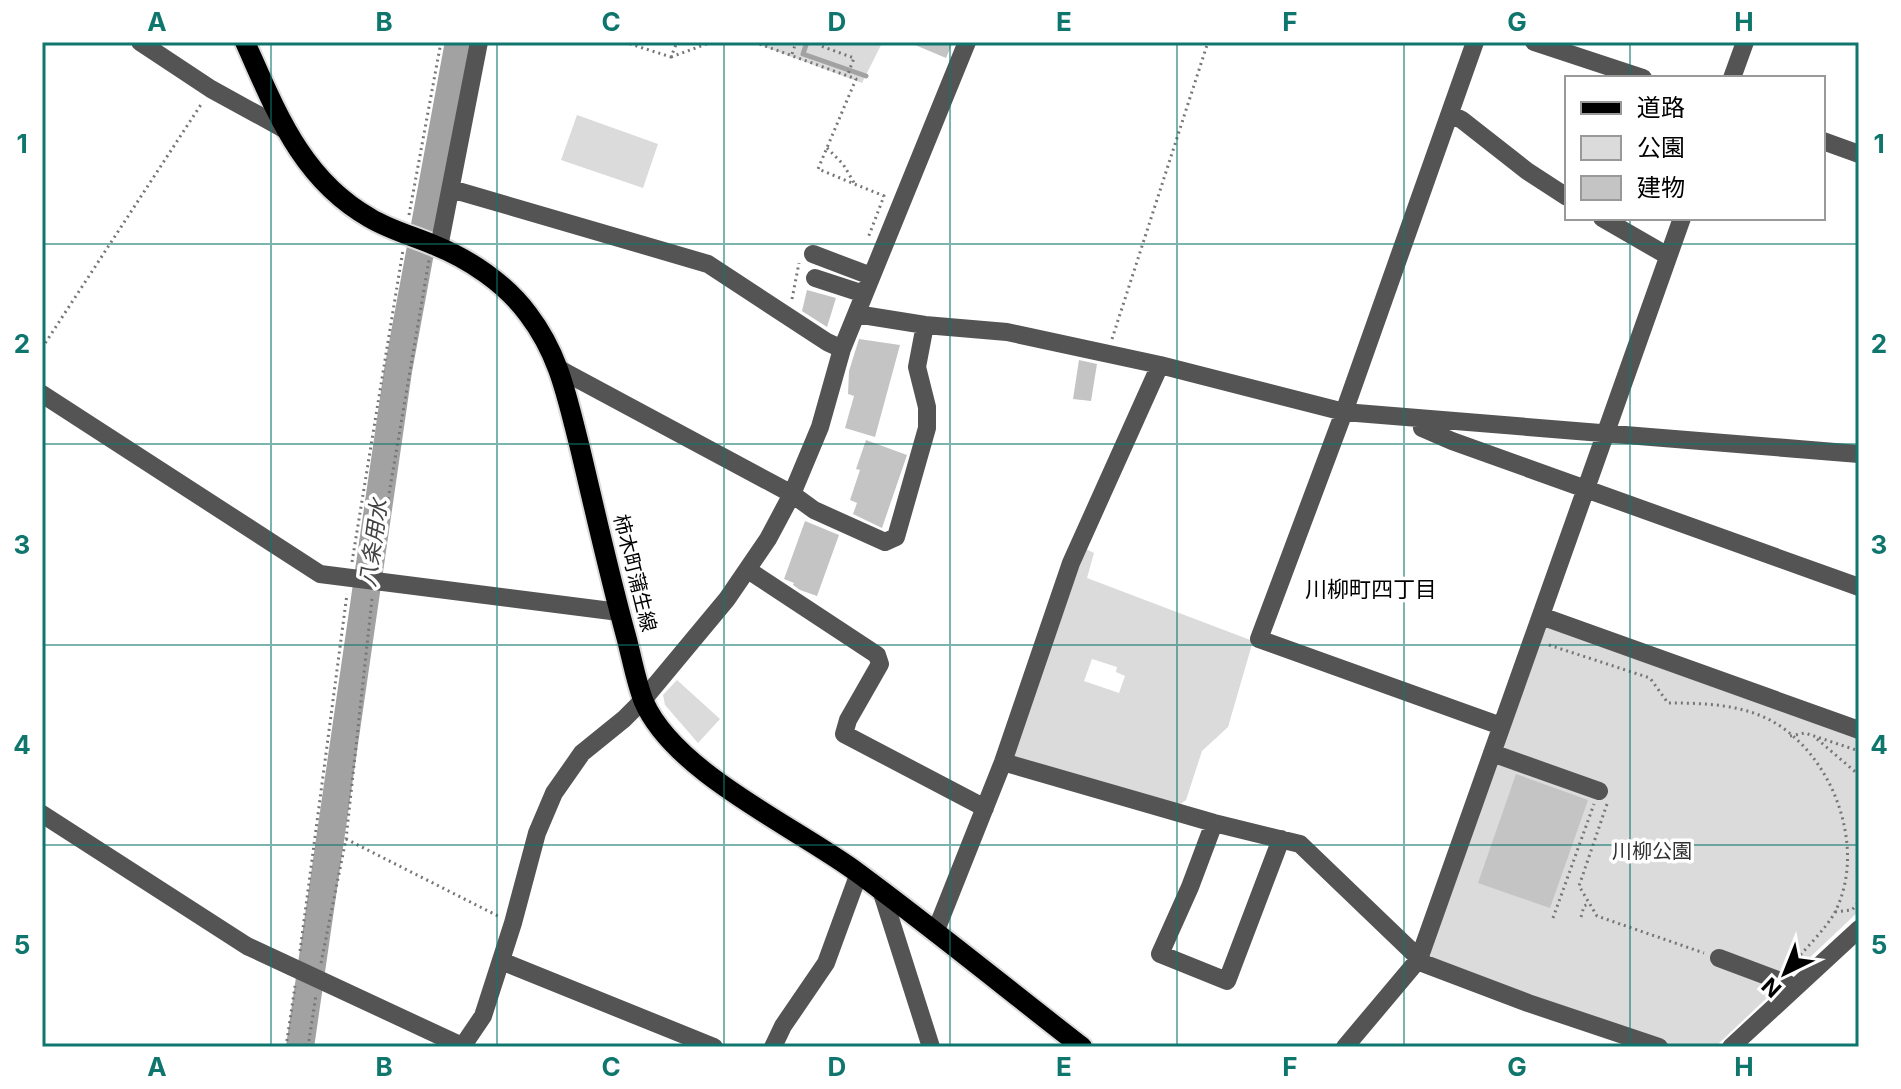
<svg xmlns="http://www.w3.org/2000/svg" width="1901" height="1089" font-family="Inter,'Noto Sans JP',sans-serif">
  <rect width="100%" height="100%" fill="#fff"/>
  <path fill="#dbdbdb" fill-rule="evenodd" d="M752,42H880L882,43L862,83Z
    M577,115L658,144L643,188L561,160Z
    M1084,548L1094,553L1087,578L1253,641L1228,727L1202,751L1186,800L1178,806L1011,757ZM1092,659L1117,667L1116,672L1125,676L1119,693L1084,681Z
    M1541,616L1859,733V911L1715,1047H1664L1427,960Z
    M677,680L720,719L698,743L665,705L663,695Z"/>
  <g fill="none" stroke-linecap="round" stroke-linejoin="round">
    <path stroke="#a2a2a2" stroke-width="5" d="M807,42L803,54L866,76"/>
    <path stroke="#a2a2a2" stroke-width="28" d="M300,1047L398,371L459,42"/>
  </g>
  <path fill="#c4c4c4" d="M908,42H953L946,58Z
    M807,290L836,298L827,327L802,311Z
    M859,339L900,345L875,437L845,428L854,396L848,394L849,371Z
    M1079,360L1097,364L1091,401L1073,399Z
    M866,440L907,455L882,528L853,514L857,503L850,500L860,470L856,469Z
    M805,521L839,535L817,596L800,590L793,585L794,583L784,579Z
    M1516,774L1588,800L1550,908L1478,883Z"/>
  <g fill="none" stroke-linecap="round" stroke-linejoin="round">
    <g stroke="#dbdbdb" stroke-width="24">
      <path id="major" d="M245,42C276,111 301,179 370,218C390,230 413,236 434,245C469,259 505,283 528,314C560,356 567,398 580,448C595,511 609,574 626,636C632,658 636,682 644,702C675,773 796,827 858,873C934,929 1007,989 1082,1047"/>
    </g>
    <path stroke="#767676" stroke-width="3" stroke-dasharray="2 4" stroke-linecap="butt" d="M624,42L671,57L677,42
      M754,42L856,79L818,169L884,196L868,238
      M818,42L821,46L854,58L848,74
      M792,54L796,42
      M671,57L712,42
      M827,148L843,164L856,186
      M409,215L441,42
      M792,299L799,263
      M1112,339L1208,42
      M42,348L202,103
      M352,562L403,250
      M377,564L429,260
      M1549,645L1650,678L1668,703C1702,703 1739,704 1770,720C1832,753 1868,847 1835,912C1827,928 1801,953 1789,968
      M1790,736L1805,733L1859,751
      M1817,739L1859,775
      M1607,804L1579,886L1597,916L1704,953
      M346,839L498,916
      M1835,912L1852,910L1859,902
      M1581,917L1584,906L1588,904
      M1553,918L1594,804
      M300,951L347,594
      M321,963L346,839L372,599
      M286,1047L295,986
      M308,1047L316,995"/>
    <path stroke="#545454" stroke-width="18" d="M140,42L211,89L284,129
      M1475,42L1344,412L1259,639L1501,726
      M1534,42L1643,78
      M1732,78L1745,42
      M1450,114L1462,120L1527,171L1567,197
      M1823,141L1859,154
      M451,189L708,264L827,342L842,349
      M1602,218L1668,256
      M439,247L479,42
      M813,254L871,276
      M815,278L864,294
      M856,314L925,325L1007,332L1160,365L1344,412L1859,454
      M561,370L792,494L814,510L885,542L896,537L927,428V407L917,367L925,325
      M42,394L320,574L619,612
      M1421,420L1422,428L1452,441L1859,587
      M748,570L877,655L880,664L848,720L844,734L985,808
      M1541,616L1859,730
      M1492,753L1599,791
      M1003,762L1214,823L1300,844L1425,964L1528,1003L1659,1047
      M42,814L247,946L464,1047
      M1214,823L1190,887L1160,954L1227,981L1281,839
      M881,890L931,1047
      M935,933L1003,762L1071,563L1160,365
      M1719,958L1788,984L1794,989
      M501,961L714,1047
      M462,1047L483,1016L513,923L537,833L554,793L582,753L624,719L643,700L727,599L768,539L792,494L820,427L842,349L967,42
      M773,1047L783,1026L826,963L859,873
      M1345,1047L1419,959L1682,218
      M1731,1047L1859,929"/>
    <use href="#major" stroke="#000" stroke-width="20"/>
  </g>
  <path fill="none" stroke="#0f766e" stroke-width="2" stroke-opacity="0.55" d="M271,42V1047M497,42V1047M724,42V1047M950,42V1047M1177,42V1047M1404,42V1047M1630,42V78M1630,218V1047M42,244H1859M42,444H1859M42,645H1859M42,845H1859"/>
  <g text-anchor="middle" stroke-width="7" stroke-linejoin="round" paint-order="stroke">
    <g font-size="20" fill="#000" stroke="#fff">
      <text transform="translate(635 573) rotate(76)" y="7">柿木町蒲生線</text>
    </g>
    <g font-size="20" fill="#323232" stroke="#fff">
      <text x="1652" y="858">川柳公園</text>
    </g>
    <g font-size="22" font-style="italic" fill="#434343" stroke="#fff">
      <text transform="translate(373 543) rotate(-82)" y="8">八条用水</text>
    </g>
    <g font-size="22" fill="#000" stroke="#fff">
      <text x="1371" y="597">川柳町四丁目</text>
    </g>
  </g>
  <rect width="1901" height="1089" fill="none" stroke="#ffffff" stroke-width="88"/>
  <rect x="1565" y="76" width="260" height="144" fill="#ffffff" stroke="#999999" stroke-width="2"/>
  <rect x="1581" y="102" width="40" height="12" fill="#000000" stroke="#999999" stroke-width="2"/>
  <text x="1637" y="116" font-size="24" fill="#000000">道路</text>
  <rect x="1581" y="136" width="40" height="24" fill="#dbdbdb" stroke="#999999" stroke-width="2"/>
  <text x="1637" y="156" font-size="24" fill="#000000">公園</text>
  <rect x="1581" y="176" width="40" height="24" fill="#c4c4c4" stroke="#999999" stroke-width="2"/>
  <text x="1637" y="196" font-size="24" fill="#000000">建物</text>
  <g transform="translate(1785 973) rotate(223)" stroke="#ffffff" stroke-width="6" paint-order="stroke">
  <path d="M0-6L14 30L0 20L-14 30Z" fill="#000000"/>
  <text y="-12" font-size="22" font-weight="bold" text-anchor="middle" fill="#000000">N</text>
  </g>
  <rect x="44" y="44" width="1813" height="1001" fill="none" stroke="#0f766e" stroke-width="3"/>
  <g font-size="26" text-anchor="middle" font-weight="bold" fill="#0f766e">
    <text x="157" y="31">A</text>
    <text x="384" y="31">B</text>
    <text x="611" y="31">C</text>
    <text x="837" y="31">D</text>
    <text x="1064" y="31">E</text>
    <text x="1290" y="31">F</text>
    <text x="1517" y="31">G</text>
    <text x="1744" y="31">H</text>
    <text x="22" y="153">1</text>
    <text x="1879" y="153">1</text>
    <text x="22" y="353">2</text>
    <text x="1879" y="353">2</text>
    <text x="22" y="554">3</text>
    <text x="1879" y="554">3</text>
    <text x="22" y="754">4</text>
    <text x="1879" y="754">4</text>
    <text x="22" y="954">5</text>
    <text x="1879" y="954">5</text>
    <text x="157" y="1076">A</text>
    <text x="384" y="1076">B</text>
    <text x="611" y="1076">C</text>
    <text x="837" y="1076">D</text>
    <text x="1064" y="1076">E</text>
    <text x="1290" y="1076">F</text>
    <text x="1517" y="1076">G</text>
    <text x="1744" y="1076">H</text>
  </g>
</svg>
